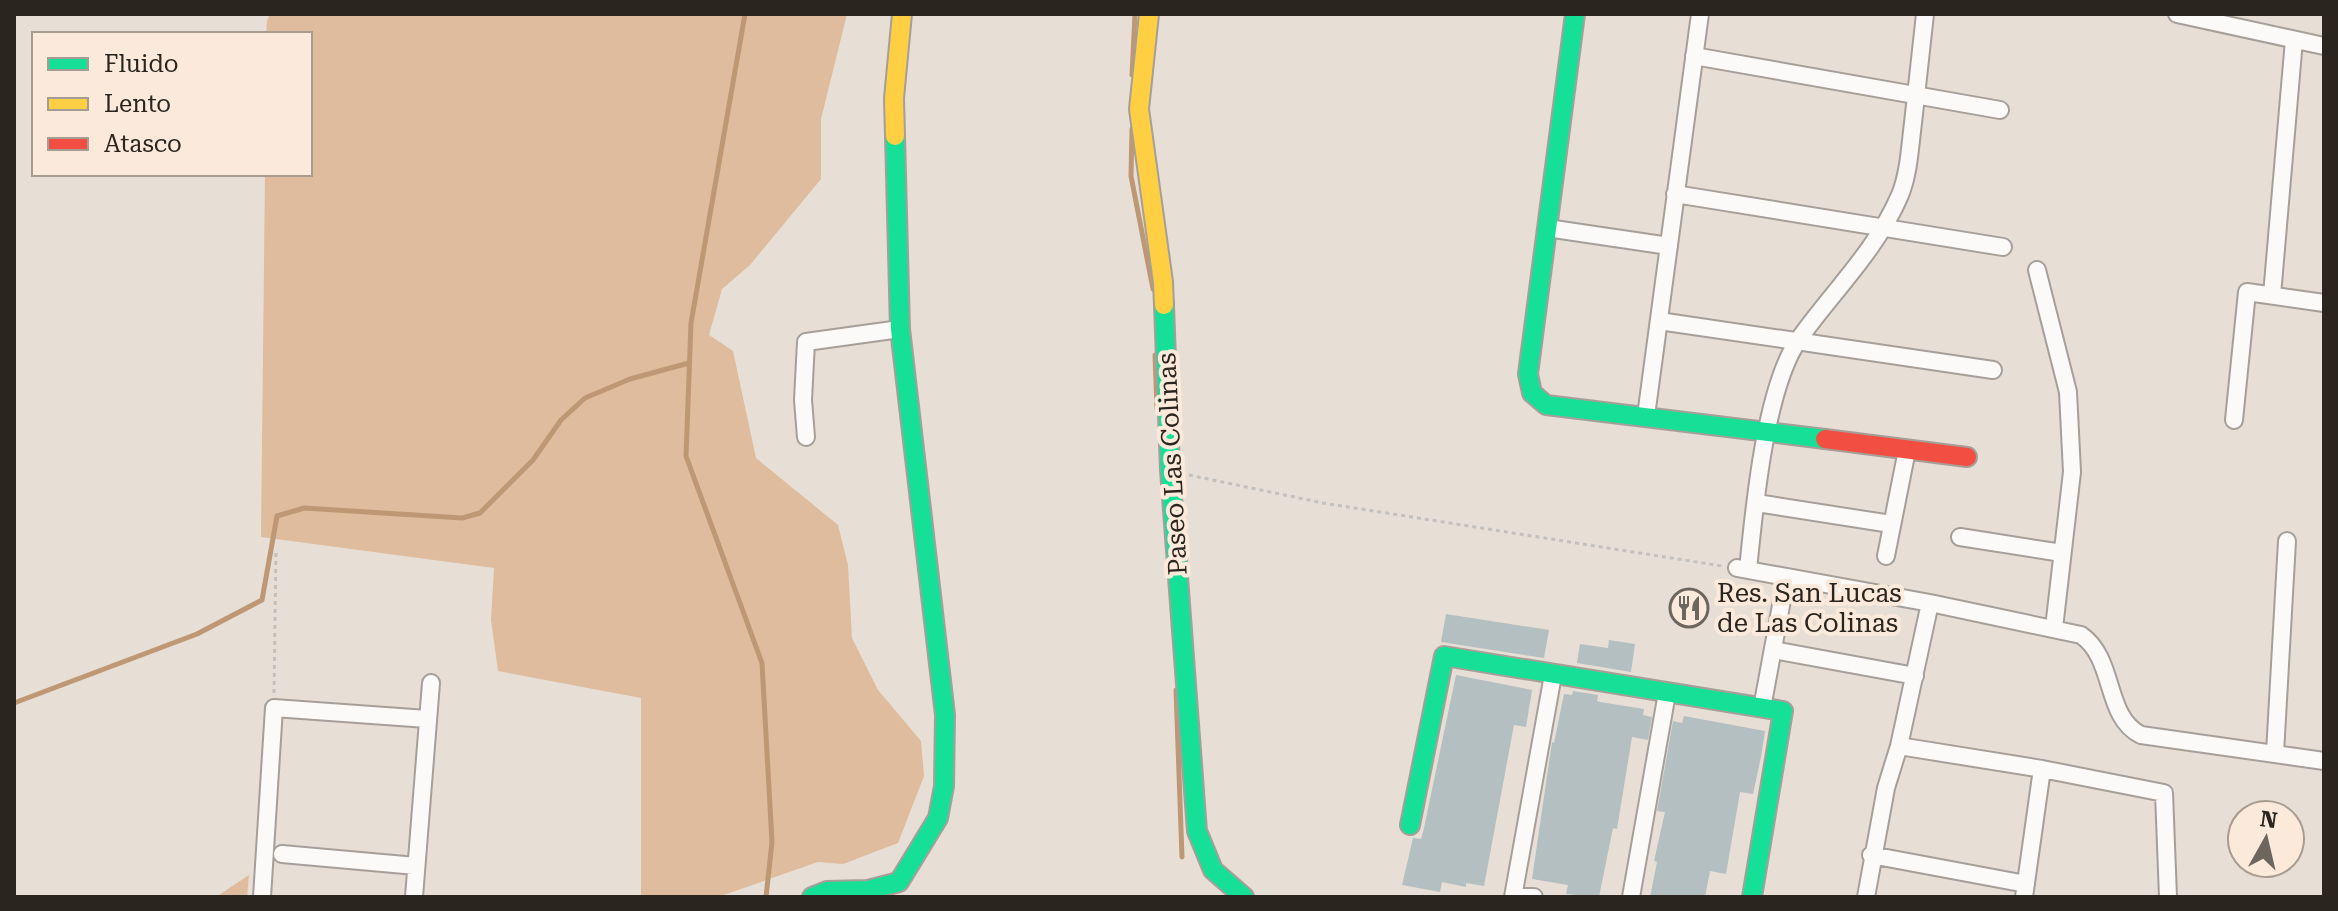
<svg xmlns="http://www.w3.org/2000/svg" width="2338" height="911" font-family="'Roboto Serif',serif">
  <rect width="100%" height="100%" fill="#e7ded5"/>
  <path fill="#debc9d" d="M270,14H847L821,119V179L750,265L722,289L709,335L733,351L756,458L838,525L848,565L852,638L878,690L921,741L924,776L898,843L843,864L818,862L718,897H641V698L498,671L491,620L494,568L261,537L265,174H310V34H266L267,21Z
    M249,875L247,897H216Z"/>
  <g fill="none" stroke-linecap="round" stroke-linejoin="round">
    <path stroke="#be9874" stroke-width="5" d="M745,14L691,323L686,456L762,663L772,842L766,897
      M1132,75L1135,14
      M1132,129L1131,176L1153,289
      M1155,355L1157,409
      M1176,690L1182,857
      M14,703L197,634L262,600L277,516L304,508L462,518L480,513L533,460L561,420L585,398L630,379L689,363"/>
  </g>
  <path fill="#b4bfc2" d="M1446,614L1549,630L1544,658L1441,642Z
    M1609,640L1635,644L1631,672L1577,663L1580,644L1608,648Z
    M1456,675L1532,690L1526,727L1514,725L1484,886L1466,883V887L1442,882L1440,892L1402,885L1413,838L1421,839L1424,828Z
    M1573,691L1598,695L1597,701L1600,702L1644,709L1643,715L1652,717L1648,740L1632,737L1617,829L1613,828L1599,897L1566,894L1568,885L1532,879L1552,742L1554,743L1564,694L1572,695Z
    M1684,716L1765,731L1761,757L1753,794L1740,792L1726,874L1710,871L1705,897H1650L1657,862L1654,861L1665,812L1657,811L1673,721L1682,723Z"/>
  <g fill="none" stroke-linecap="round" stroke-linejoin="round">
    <g stroke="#a69f99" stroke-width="20">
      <path id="street" d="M2177,14L2324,46
        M1694,56L2000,110
        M1675,194L2003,247
        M1547,228L1669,246
        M2037,270L2068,392L2072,472L2054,628
        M2272,295L2294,40
        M1659,321L1993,370
        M1646,416L1700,14
        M2234,420L2247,292L2324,303
        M806,437L803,400L806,342L900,329
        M1757,503L1891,524
        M1960,537L2062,553
        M1886,556L1907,450
        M1737,568L1930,603L2081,635C2116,659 2104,717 2141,735L2324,761
        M1748,570C1754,509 1765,388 1799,339C1833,291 1876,251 1900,195C1909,173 1910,146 1913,123C1917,87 1921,50 1925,14
        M1773,650L1915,676
        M1762,708L1782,600
        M1899,746L2042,769L2164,793L2168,897
        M2275,753L2287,541
        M282,854L416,866
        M1871,855L2026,884
        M262,897L274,708L427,719
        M414,897L431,683
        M1513,897L1553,675
        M1521,897H1534
        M1631,897L1667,693
        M1866,897L1886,788L1899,746L1930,603
        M2024,897L2042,769"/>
    </g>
    <g stroke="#a69f99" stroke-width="22">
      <path id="fast" d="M1575,14L1528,374L1532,393L1546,405L1825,439
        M1164,305L1170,470L1197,831L1213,870L1244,897
        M1410,825L1444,656L1783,711L1752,897
        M812,897L827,891L868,890L899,882L938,818L944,786L945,715L900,329L895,136"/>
    </g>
    <g stroke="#a69f99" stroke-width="22">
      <path id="slow" d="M1149,14L1139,109L1163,282L1164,305
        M895,136L894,98L902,14"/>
    </g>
    <g stroke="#a69f99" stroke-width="22">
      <path id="jam" d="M1825,439L1967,457"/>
    </g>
    <path stroke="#c4c0bd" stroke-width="3" stroke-dasharray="4 4" stroke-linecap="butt" d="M1189,475L1323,503L1722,566
      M274,693L276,549"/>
    <use href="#street" stroke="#fbfaf9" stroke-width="16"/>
    <use href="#fast" stroke="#16e098" stroke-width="18"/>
    <use href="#slow" stroke="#ffcf43" stroke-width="18"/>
    <use href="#jam" stroke="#f24e42" stroke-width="18"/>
  </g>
  <defs>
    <g id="restaurant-ring" transform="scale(2)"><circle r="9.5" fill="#fbeadb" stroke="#6d665f" stroke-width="1.5"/><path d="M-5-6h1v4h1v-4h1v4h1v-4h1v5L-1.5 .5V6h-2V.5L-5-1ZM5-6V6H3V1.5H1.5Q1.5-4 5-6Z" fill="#6d665f"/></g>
  </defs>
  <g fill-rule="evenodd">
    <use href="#restaurant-ring" x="1689" y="608"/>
  </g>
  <g text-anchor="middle" stroke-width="8" stroke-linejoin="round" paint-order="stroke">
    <g font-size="26" fill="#2b251f" stroke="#fbeadb">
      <text transform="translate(1172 464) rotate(-93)" y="9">Paseo Las Colinas</text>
    </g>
    <g font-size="26" fill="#2b251f" stroke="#fbeadb" text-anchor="start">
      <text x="1717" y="602">Res. San Lucas<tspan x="1717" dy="30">de Las Colinas</tspan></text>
    </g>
  </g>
  <rect width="2338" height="911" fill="none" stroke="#2b251f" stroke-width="32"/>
  <rect x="32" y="32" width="280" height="144" fill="#fbeadb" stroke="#a89b90" stroke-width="2"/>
  <rect x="48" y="58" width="40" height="12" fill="#16e098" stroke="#a89b90" stroke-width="2"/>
  <text x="104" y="72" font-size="24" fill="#2b251f">Fluido</text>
  <rect x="48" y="98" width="40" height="12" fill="#ffcf43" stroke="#a89b90" stroke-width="2"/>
  <text x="104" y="112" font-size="24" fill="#2b251f">Lento</text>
  <rect x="48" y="138" width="40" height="12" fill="#f24e42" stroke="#a89b90" stroke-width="2"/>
  <text x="104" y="152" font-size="24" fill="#2b251f">Atasco</text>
  <g transform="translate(2266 839) rotate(8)"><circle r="38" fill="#fbeadb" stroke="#a89b90" stroke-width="2"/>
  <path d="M0-6L14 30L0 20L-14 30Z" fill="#6d665f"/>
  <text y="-12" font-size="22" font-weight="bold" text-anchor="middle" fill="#2b251f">N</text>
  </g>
</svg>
